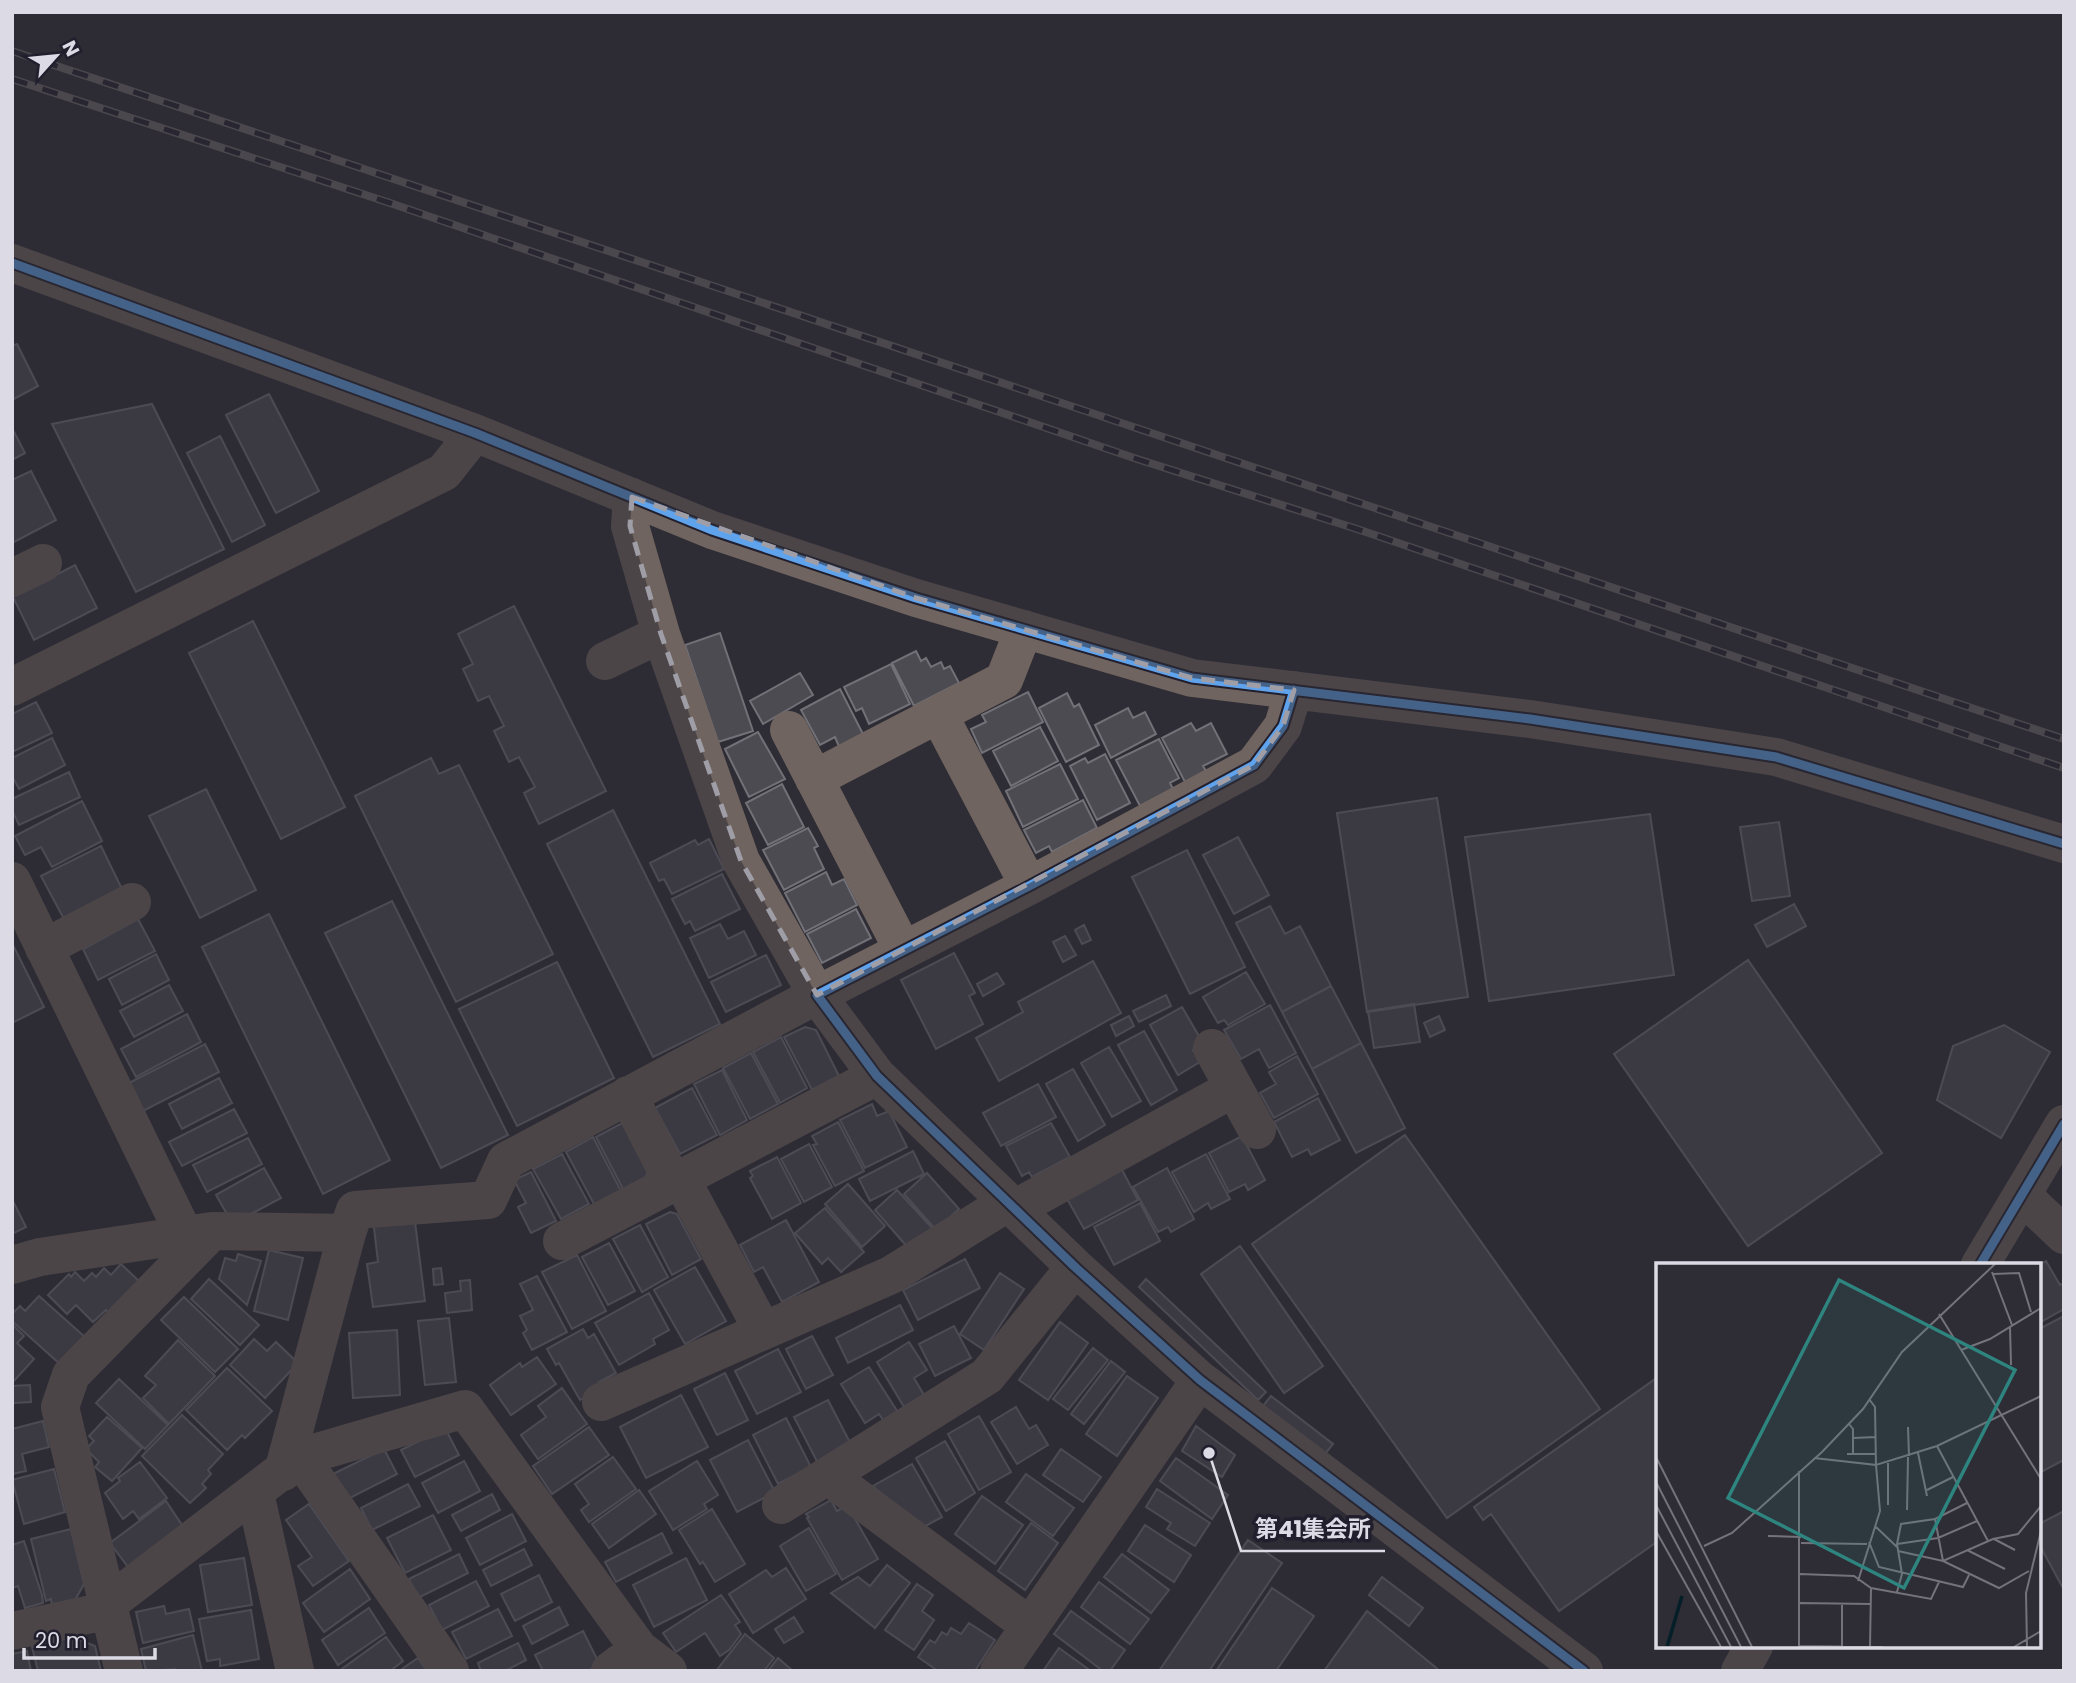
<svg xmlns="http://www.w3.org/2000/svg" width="2076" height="1683" font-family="Poppins,'Noto Sans JP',sans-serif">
  <rect width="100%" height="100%" fill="#2e2c34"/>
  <path fill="#4c4b51" stroke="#727178" stroke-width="2" d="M17,344L38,386L12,400V346Z
    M269,394L319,491L276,513L226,415Z
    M152,404L224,549L136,592L52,424Z
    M12,428L25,453L12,460Z
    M220,436L265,525L232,542L187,453Z
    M31,471L56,520L12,543V480Z
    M75,565L97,608L34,640L13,597Z
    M514,606L606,791L539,824L524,793L535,787L519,757L509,762L494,731L504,726L489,696L478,701L463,669L473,664L458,634Z
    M253,621L345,807L281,839L189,653Z
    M720,633L753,731L718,742L685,645Z
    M916,651L921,661L926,658L931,667L941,662L944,669L950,666L959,683L914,706L892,663Z
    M891,664L910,704L869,724L862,708L856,711L844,687Z
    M800,673L813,695L763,724L750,701Z
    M840,689L864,736L840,749L835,737L820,745L801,710Z
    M1028,692L1043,722L982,753L971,729L986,722L982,715Z
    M1067,693L1074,707L1079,704L1099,745L1066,762L1039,708Z
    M36,702L52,733L12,752V714Z
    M1128,708L1133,718L1145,712L1156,734L1111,758L1095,725Z
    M1191,723L1196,731L1211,723L1227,754L1203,766L1206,771L1185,782L1162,738Z
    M1040,727L1058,761L1011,786L993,751Z
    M758,732L785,779L749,797L725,749Z
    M52,738L65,765L19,789L12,776V758Z
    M1159,739L1179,778L1170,783L1173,789L1140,806L1116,760Z
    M1105,754L1130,803L1097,820L1070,766L1085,758L1088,763Z
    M431,758L439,774L459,765L553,954L456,1002L355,796Z
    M1060,764L1078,799L1023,827L1006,791Z
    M69,772L80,797L19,825L12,810V799Z
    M782,784L804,827L768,845L746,803Z
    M206,789L256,890L200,918L149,816Z
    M1437,798L1468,997L1367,1012L1337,813Z
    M1083,800L1097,828L1052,852L1049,846L1036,853L1024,830Z
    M82,801L102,841L52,867L41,847L25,855L15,836Z
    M613,810L720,1024L653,1057L547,844Z
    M1650,814L1674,975L1489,1001L1465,837Z
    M1779,822L1790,896L1752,901L1740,827Z
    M808,828L818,846L814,848L824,869L784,890L763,850Z
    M1238,837L1269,895L1234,914L1203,855Z
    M709,839L724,869L672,894L664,879L659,881L650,863L695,840L698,845Z
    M101,846L124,893L66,923L41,876Z
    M1187,850L1245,967L1190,994L1132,877Z
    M826,872L832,885L844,879L857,905L805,932L785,893Z
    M722,874L740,909L695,931L690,921L685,924L672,899Z
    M392,901L508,1135L441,1168L325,933Z
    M1794,904L1806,926L1767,947L1755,925Z
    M1270,906L1285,934L1300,926L1331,986L1282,1012L1236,923Z
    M856,909L871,938L822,963L807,934Z
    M269,914L390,1160L323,1194L202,947Z
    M138,919L155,951L98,980L83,949Z
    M720,924L728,939L744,931L756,955L709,978L690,938Z
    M1084,925L1091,940L1082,944L1075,930Z
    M1065,936L1076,955L1063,962L1053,942Z
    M12,943L44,1007L12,1023Z
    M954,953L975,993L969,996L983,1024L936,1049L901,980Z
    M156,954L169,980L122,1005L109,979Z
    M766,955L781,985L726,1012L711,982Z
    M1748,960L1882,1153L1748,1246L1614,1054Z
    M1093,961L1121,1013L999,1081L976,1038L1023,1012L1018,1002Z
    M557,962L614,1078L517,1126L459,1009Z
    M1246,972L1265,1004L1228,1025L1224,1020L1218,1023L1203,997Z
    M997,973L1004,984L983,996L977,984Z
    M169,985L183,1011L134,1037L120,1011Z
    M1331,986L1361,1043L1312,1069L1282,1012Z
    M1166,995L1171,1006L1139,1022L1133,1011Z
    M1414,1004L1420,1042L1374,1048L1368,1011Z
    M1270,1005L1296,1053L1269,1068L1259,1049L1241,1059L1224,1030Z
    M1182,1007L1203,1043L1193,1050L1200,1062L1178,1075L1150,1025Z
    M187,1014L201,1042L136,1077L121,1049Z
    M1129,1016L1134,1026L1116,1036L1111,1025Z
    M1439,1016L1445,1030L1430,1037L1424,1023Z
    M2004,1025L2050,1052L2001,1138L1937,1100L1953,1046Z
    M805,1027L816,1030L839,1076L812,1090L784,1037Z
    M1144,1031L1177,1090L1151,1105L1118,1045Z
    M781,1037L807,1088L780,1103L753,1052Z
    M1361,1043L1405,1128L1356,1153L1312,1069Z
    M205,1044L219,1072L143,1111L129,1083Z
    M1109,1047L1141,1101L1112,1117L1081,1063Z
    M751,1053L778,1104L750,1119L723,1068Z
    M1297,1056L1318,1094L1274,1118L1260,1093L1276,1084L1269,1072Z
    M1073,1069L1105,1125L1078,1141L1046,1084Z
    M722,1070L747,1120L720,1135L694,1084Z
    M219,1078L232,1103L182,1129L169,1104Z
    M1038,1084L1056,1117L1001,1146L983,1113Z
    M692,1088L717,1135L680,1154L655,1108Z
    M1318,1098L1340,1140L1311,1155L1308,1149L1292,1157L1274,1122Z
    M872,1104L877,1116L889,1111L907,1147L865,1168L840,1120Z
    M234,1109L247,1133L182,1166L169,1142Z
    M626,1121L650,1167L645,1179L624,1191L596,1137Z
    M838,1122L864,1171L835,1186L813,1145L817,1144L812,1136Z
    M1051,1123L1070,1157L1032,1177L1029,1172L1022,1176L1006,1146Z
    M1405,1135L1600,1409L1447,1518L1252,1244Z
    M1242,1136L1265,1180L1248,1190L1245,1184L1229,1192L1209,1153Z
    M593,1137L622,1193L595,1206L566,1152Z
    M248,1138L262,1164L207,1192L193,1165Z
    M809,1144L832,1187L804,1202L781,1159Z
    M913,1151L924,1174L870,1201L859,1179Z
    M562,1154L589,1204L561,1219L533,1169Z
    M1206,1154L1230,1199L1211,1209L1208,1203L1194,1212L1172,1172Z
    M777,1157L801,1203L772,1219L750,1178L753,1176L750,1171Z
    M264,1168L281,1198L247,1216L227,1214L216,1195Z
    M1121,1168L1138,1200L1084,1229L1066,1197Z
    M1167,1168L1194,1219L1171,1232L1168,1227L1158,1232L1133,1187Z
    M531,1172L556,1221L531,1233L518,1207L526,1203L514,1180Z
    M927,1173L959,1209L936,1230L904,1194Z
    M848,1184L885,1226L862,1247L825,1204Z
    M897,1190L933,1229L910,1250L875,1210Z
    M12,1199L26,1227L12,1234Z
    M1140,1203L1160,1241L1114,1265L1094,1227Z
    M825,1208L864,1252L841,1272L828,1258L822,1264L795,1233Z
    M670,1212L677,1214L701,1259L672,1275L646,1224Z
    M414,1214L425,1301L373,1307L367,1264L378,1262L373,1219Z
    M786,1220L819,1282L782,1302L763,1267L754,1272L740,1245Z
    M640,1225L668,1277L642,1292L613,1239Z
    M609,1243L635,1291L608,1305L582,1257Z
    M1240,1246L1323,1366L1284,1393L1201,1274Z
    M269,1250L303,1258L288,1320L254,1311Z
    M238,1254L261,1261L247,1305L219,1279L225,1258L236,1261Z
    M577,1255L606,1311L572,1329L542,1272Z
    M965,1259L980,1288L918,1320L903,1290Z
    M2046,1261L2060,1285L2064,1283V1309L2039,1323V1265Z
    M121,1264L140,1282L109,1313L106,1310L93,1322L76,1305L67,1314L48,1295L69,1274L71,1277L75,1272L84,1281L92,1273L96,1277L104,1268L111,1275Z
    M695,1267L726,1321L685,1344L654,1290Z
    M441,1268L443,1284L434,1285L433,1269Z
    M1000,1273L1024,1289L984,1350L960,1334Z
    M537,1276L567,1332L532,1350L523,1333L527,1330L520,1316L533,1310L520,1284Z
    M209,1279L259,1325L240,1345L191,1299Z
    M1146,1279L1266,1392L1258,1400L1139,1287Z
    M470,1280L472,1310L447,1313L445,1293L461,1291L460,1281Z
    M649,1293L669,1330L653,1339L655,1344L619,1365L595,1323Z
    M39,1296L85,1337L61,1365L12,1321V1314L20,1306L25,1311Z
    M184,1297L238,1349L215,1372L161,1320Z
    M900,1305L913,1330L848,1363L836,1338Z
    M2064,1316V1460L2039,1473V1329Z
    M449,1318L456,1382L425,1385L418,1321Z
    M1060,1322L1088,1343L1048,1400L1019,1380Z
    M12,1324L24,1336L17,1343L34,1359L13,1382Z
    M954,1326L971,1358L935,1376L919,1344Z
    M583,1329L588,1338L594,1334L616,1373L599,1382L603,1387L580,1400L559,1363L556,1365L547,1349Z
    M397,1330L400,1395L353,1398L349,1333Z
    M812,1336L833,1375L806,1389L786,1349Z
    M254,1339L267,1351L276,1342L298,1363L265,1398L230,1365Z
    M178,1340L215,1376L169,1424L143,1398L156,1385L145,1376Z
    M909,1342L927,1370L914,1378L924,1395L904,1407L877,1362Z
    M1093,1348L1108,1360L1068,1410L1053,1399Z
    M778,1349L801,1392L757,1414L735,1371Z
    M537,1357L556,1384L511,1415L490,1385L520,1363L522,1367Z
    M1111,1361L1125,1372L1084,1424L1071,1414Z
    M869,1367L899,1414L885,1423L879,1414L865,1423L841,1384Z
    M227,1368L272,1411L245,1438L242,1435L227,1450L186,1410Z
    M725,1373L748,1420L717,1435L694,1389Z
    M1127,1376L1158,1398L1117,1456L1086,1434Z
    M1658,1377V1541L1559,1611L1491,1514L1483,1520L1474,1507Z
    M119,1379L168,1425L145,1449L96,1403Z
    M30,1385L31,1402L13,1403L12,1427V1386Z
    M562,1388L587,1424L538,1459L521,1435L546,1417L538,1406Z
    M681,1395L708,1447L646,1478L620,1427Z
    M1271,1396L1333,1444L1325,1454L1263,1406Z
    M828,1400L856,1454L822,1471L794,1417Z
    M1016,1407L1029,1429L1036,1425L1048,1445L1017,1464L991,1422Z
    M182,1415L223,1454L208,1470L211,1474L202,1484L206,1488L190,1503L142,1456Z
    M979,1416L1011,1472L979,1490L948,1434Z
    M107,1417L142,1448L112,1481L95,1467L99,1462L86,1449L94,1441L89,1436Z
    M786,1418L811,1467L778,1484L753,1435Z
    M43,1421L49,1447L22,1454L26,1471L12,1474V1429Z
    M1196,1426L1235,1455L1222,1477L1182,1451Z
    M589,1427L609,1455L552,1494L533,1466Z
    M445,1428L459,1455L415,1477L401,1450Z
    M748,1440L775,1492L737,1512L710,1460Z
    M945,1441L975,1493L946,1511L916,1458Z
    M384,1449L397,1474L346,1500L333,1474Z
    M1061,1449L1101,1477L1083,1502L1043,1475Z
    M613,1457L636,1489L589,1522L581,1510L589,1504L575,1484Z
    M1176,1458L1228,1495L1212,1519L1160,1481Z
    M464,1461L480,1491L438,1513L422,1483Z
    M697,1461L718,1495L704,1504L707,1509L673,1530L649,1491Z
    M140,1462L167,1498L139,1519L133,1511L123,1519L105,1493L120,1481L118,1478Z
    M912,1464L942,1517L918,1530L873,1486Z
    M54,1469L65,1512L24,1524L12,1480Z
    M1026,1474L1074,1508L1053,1536L1006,1502Z
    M408,1484L420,1506L372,1530L361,1508Z
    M1157,1489L1210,1523L1195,1546L1167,1529L1171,1523L1146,1507Z
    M639,1490L656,1514L609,1548L592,1524Z
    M492,1494L500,1510L461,1531L452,1515Z
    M982,1496L1023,1525L995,1564L955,1534Z
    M831,1500L837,1511L847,1505L878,1559L842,1580L807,1518L809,1517L806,1514Z
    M166,1501L186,1531L131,1571L110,1543Z
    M309,1504L349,1561L313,1586L298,1566L312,1557L286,1520Z
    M712,1509L745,1564L715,1582L703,1562L700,1564L679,1530Z
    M2064,1511V1590L2039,1544V1524Z
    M512,1514L526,1541L480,1565L466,1538Z
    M433,1515L451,1550L405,1573L387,1538Z
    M1031,1523L1058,1543L1025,1590L998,1571Z
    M1145,1525L1191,1555L1174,1582L1128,1551Z
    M809,1528L836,1574L806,1591L780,1546Z
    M71,1529L84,1584L75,1600L52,1605L51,1599L46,1601L31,1539Z
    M662,1533L672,1553L616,1582L605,1562Z
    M1248,1540L1282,1563L1209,1671H1159Z
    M24,1541L42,1595L43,1603L25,1608L18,1586L12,1588V1545Z
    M524,1549L532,1565L491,1586L483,1570Z
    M459,1554L468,1573L418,1598L409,1579Z
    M1122,1554L1169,1590L1151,1613L1104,1577Z
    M244,1558L252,1605L208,1612L200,1565Z
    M686,1558L707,1600L654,1627L633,1585Z
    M887,1565L910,1583L875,1628L831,1593L858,1577L870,1586Z
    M786,1568L806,1599L753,1633L729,1594L766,1570L772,1577Z
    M350,1569L370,1599L324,1632L303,1603Z
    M539,1575L552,1602L515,1621L501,1594Z
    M1382,1577L1423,1608L1409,1626L1369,1595Z
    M476,1581L489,1606L442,1630L429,1605Z
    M1099,1582L1149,1619L1130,1644L1081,1607Z
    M917,1584L933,1595L922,1611L934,1620L914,1650L885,1630Z
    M1272,1588L1314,1616L1276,1671H1216Z
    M721,1595L740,1622L735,1625L741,1634L729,1650L720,1656L705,1633L676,1652L663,1633Z
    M164,1606L166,1614L189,1609L194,1631L143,1643L136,1612Z
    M559,1607L568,1625L532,1644L523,1626Z
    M369,1608L385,1633L338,1665L322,1640Z
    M498,1609L512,1636L466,1659L452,1632Z
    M251,1610L259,1659L220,1666V1659L207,1661L199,1619Z
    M1071,1611L1125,1650L1110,1671H1103L1054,1634Z
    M1367,1611L1440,1671H1324Z
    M794,1617L803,1632L784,1643L775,1629Z
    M969,1623L995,1640L975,1671H938L918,1657L930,1640L935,1643L942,1632L947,1635L951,1628L961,1634Z
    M583,1631L600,1665L588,1671H543L535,1655Z
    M745,1634L774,1658L764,1671H716Z
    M193,1635L202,1671H175V1669L146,1671L141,1649Z
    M72,1637L95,1646L101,1671H38L32,1647Z
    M386,1637L403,1661L390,1671H339Z
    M518,1643L526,1660L505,1671H481L478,1663Z
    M1059,1648L1091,1671H1043Z
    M27,1651L31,1671H12V1654Z
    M418,1658L427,1671H399Z
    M778,1658L793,1671H768Z"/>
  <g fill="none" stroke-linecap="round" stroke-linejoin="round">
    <path stroke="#6f645f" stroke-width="38" d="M12,263L475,433L712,530L916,598L1192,678L1530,719L1776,757L2064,844
      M12,578L43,563
      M605,661L661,634
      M12,687L444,472L475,433
      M1294,690L1283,726L1254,765L1029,886L817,995L877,1076L1075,1267L1200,1380L1584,1671
      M939,715L1029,886
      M789,730L903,950
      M814,779L1004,680L1024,629
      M12,881L184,1234
      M44,948L132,902
      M1212,1048L1257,1130
      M628,1095L673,1183
      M681,1179L763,1331
      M2022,1195L2064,1235
      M1014,1209L1234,1088
      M562,1241L877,1076
      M12,1265L40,1257L212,1231L347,1233L355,1210L488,1200L506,1161L817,995L741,861L661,634L630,526L632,497
      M601,1402L891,1275L1007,1203
      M300,1457L450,1671
      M283,1472L347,1233
      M828,1476L1030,1626
      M255,1493L295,1671
      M781,1505L987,1376L1075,1267
      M12,1631L96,1613L300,1457L465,1409L639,1649L668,1671
      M124,1671L60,1407L71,1375L212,1231
      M610,1671L639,1649
      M999,1671L1200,1380"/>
    <path stroke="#6f645f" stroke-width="38" d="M1980,1265L2064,1124
      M1740,1671L1754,1646"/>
    <g stroke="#6f6a6b" stroke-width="8">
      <path id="rail" d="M12,51L2064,739
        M12,79L390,203L1134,458L1357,529L2064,768"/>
    </g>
    <use href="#rail" stroke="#211f2e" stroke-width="5" stroke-dasharray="16" stroke-linecap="butt"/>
    <g stroke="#211f2e" stroke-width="13">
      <path id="cycleway" d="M12,263L475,433L712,530L916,598L1192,678L1530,719L1776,757L2064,844
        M1294,690L1283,726L1254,765L1029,886L817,995L877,1076L1075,1267L1200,1380L1584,1671
        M1980,1265L2064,1124"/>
    </g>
    <use href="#cycleway" stroke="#60a3ed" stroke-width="9"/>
  </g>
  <path d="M0 0H2076V1683H0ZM632,497L916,598L1192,678L1294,690L1283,726L1254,765L817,995L741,861L661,634L630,526Z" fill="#2e2c34" fill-opacity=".55" fill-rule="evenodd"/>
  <path fill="none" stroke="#9f9ea7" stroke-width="5" stroke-dasharray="14 9" stroke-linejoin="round" d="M632,497L916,598L1192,678L1294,690L1283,726L1254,765L817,995L741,861L661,634L630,526Z"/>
  <g transform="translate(1656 1263)">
    <rect width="385" height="385" fill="#2e2c34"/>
    <path fill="none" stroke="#041f28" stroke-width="3.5" d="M11,384L26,333"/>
    <path fill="none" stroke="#74727b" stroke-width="2" d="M336,9L356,62M337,11L363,10L375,49M283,51L385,216M354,64L355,102M305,87L334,76L385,45M213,136L219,144L220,202L281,183L385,133M193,161L197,166V191M252,164L253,193M197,175L220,174M281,183L332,278M262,190L271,233M191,191H220M0,194L96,384M158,195L220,202L224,248L202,318M232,200V242M143,208V384M0,219L85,384M271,227L297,214M0,242L75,384M251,247L252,194M279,256L287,298L343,325L373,308M220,264L241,284M0,268L65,384M112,273L145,274M338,276L359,287M213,279L223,304L307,324L313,312M145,280L211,281M241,281L282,275L321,258M48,283L76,270L166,189L207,146L246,89L339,1M311,287L349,306M242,288L287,298L337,276L362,271L385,243M144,311L198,313L215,325L275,336L283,319M241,329L246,311L241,281L245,261L279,256L311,240M144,340L215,341M143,383L227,384M186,384V341M214,384L215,325M358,384L385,368M371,384L370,330L385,268"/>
    <path fill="#2e8580" fill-opacity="0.15" stroke="#2e8580" stroke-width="3.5" d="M183,17L359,107L248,325L72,235Z"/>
    <rect width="385" height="385" fill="none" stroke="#dcdbe5" stroke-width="3.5"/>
  </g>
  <path fill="none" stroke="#dcdbe5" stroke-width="2.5" d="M1209 1453L1241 1551H1385"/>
  <circle fill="#dcdbe5" stroke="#211f2e" stroke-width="2.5" cx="1209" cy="1453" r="7"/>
  <g font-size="23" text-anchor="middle" font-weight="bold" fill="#dcdbe5" stroke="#211f2e" stroke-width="7" stroke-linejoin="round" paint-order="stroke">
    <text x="1313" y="1537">第41集会所</text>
  </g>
  <rect width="2076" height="1683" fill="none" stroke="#dcdbe5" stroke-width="28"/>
  <g transform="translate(56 56) rotate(63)" stroke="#211f2e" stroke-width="5" paint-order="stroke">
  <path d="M0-5L12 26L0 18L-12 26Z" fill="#dcdbe5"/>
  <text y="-10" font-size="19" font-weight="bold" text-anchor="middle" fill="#dcdbe5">N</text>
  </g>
  <path d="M24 1648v10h131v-10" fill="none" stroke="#dcdbe5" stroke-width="3.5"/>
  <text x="35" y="1648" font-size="21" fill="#dcdbe5" stroke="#211f2e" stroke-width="5" paint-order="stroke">20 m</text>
</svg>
